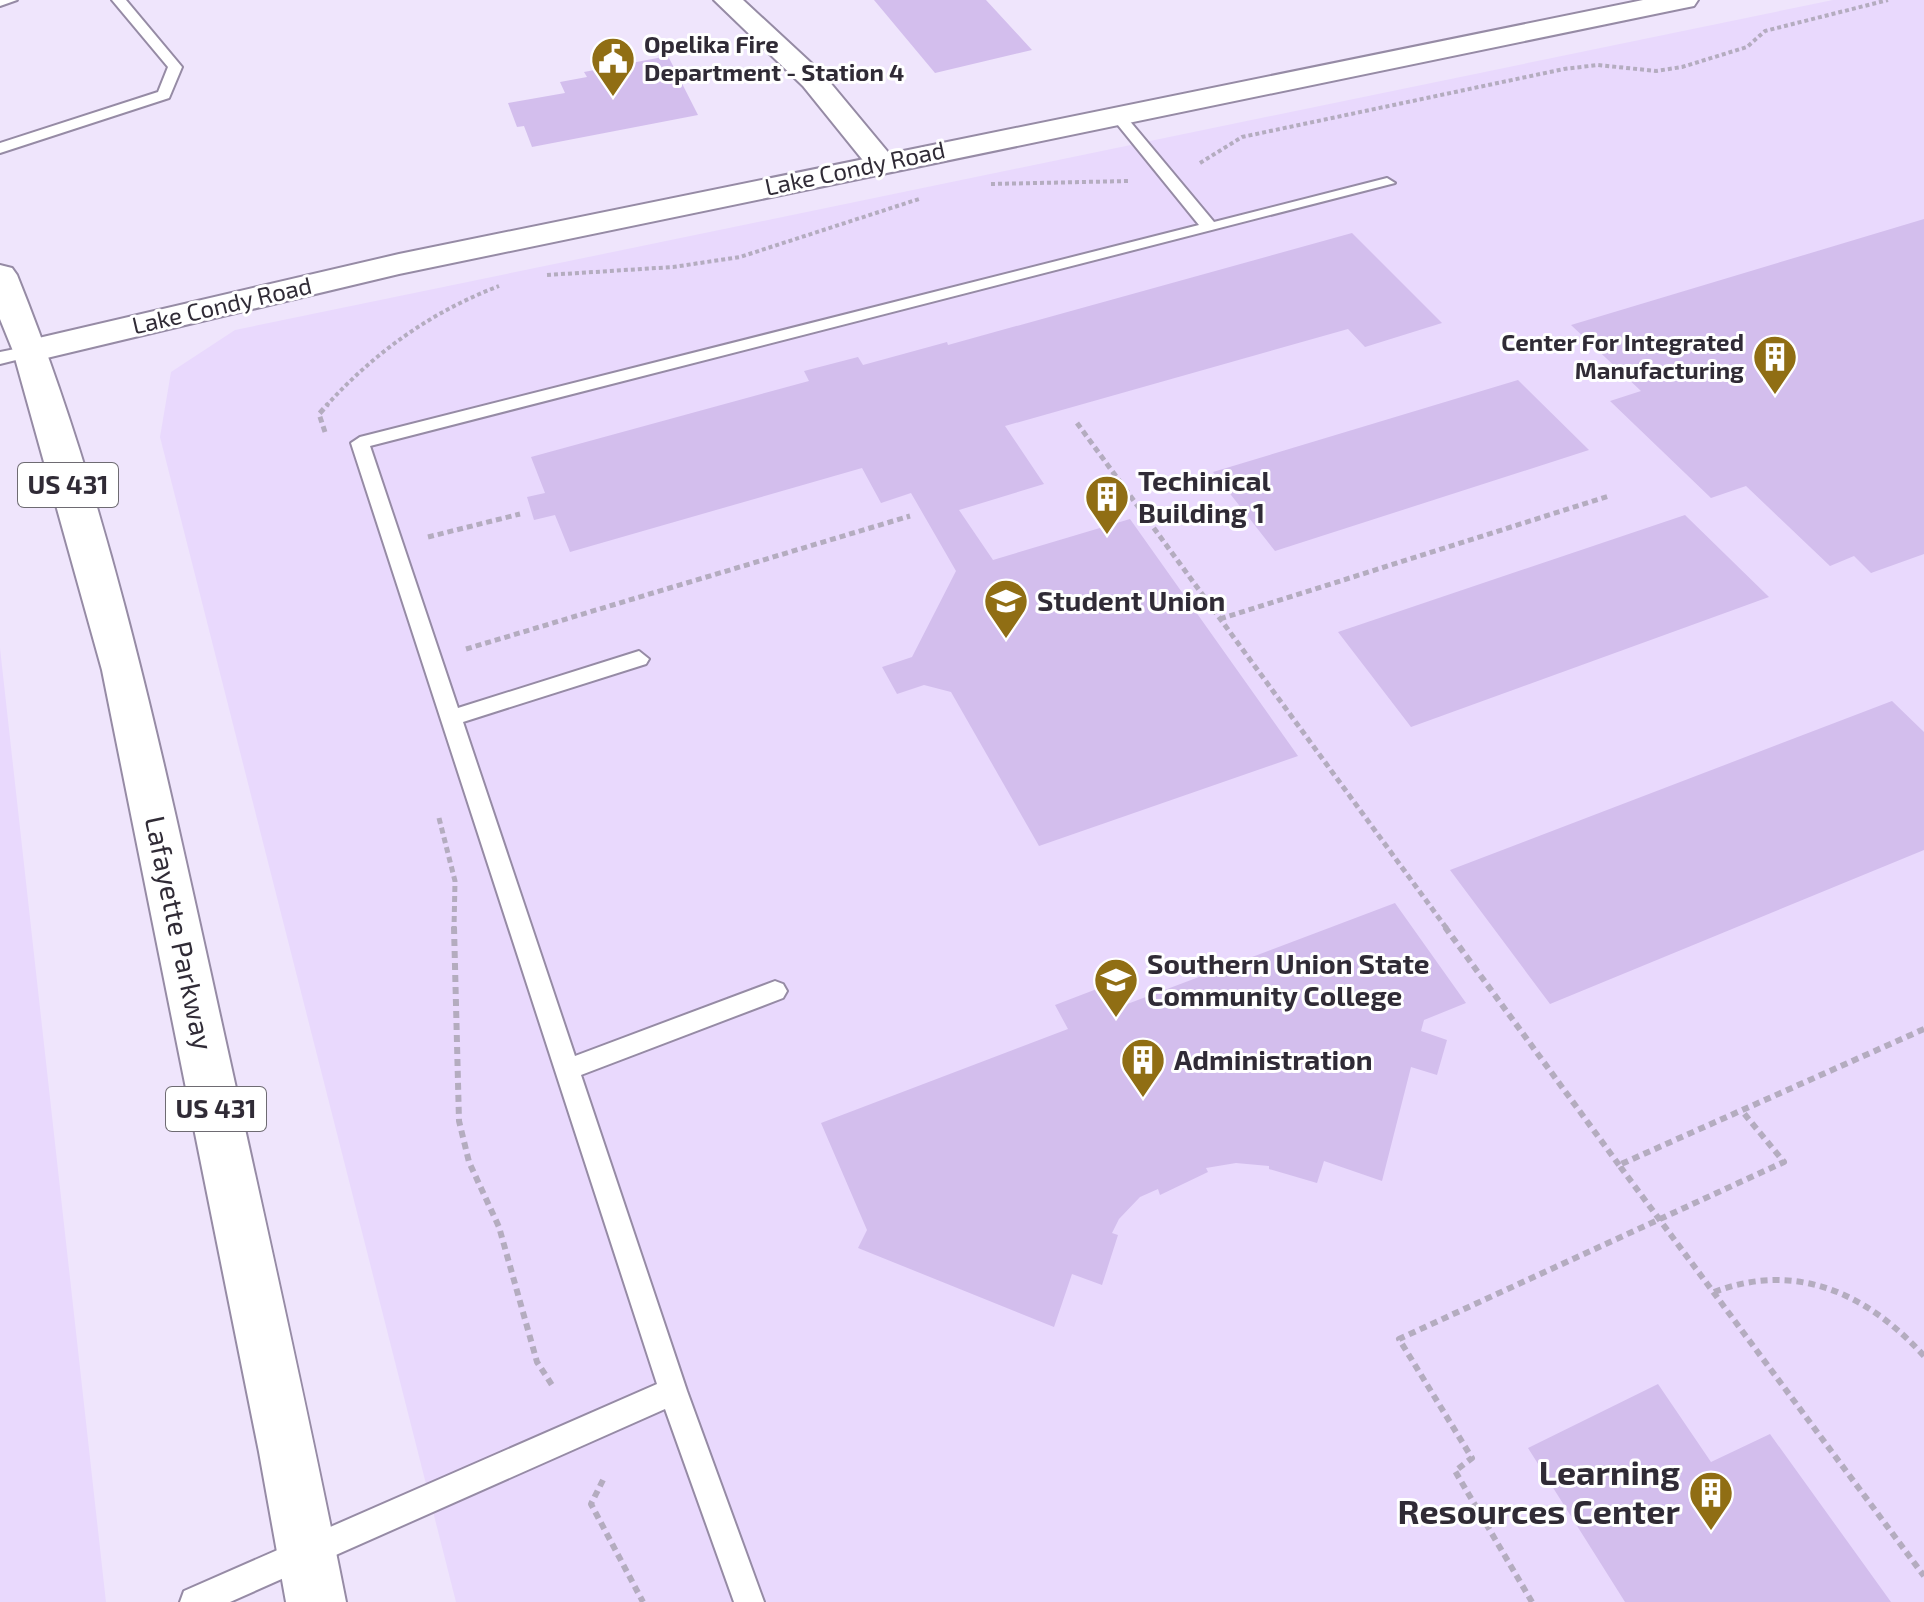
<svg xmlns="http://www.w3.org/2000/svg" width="1924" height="1602" font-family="'Exo 2',sans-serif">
  <rect width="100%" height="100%" fill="#efe5fc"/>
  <path fill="#e9d9fd" d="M1833,0H1924V1602H456L160,437L171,372L235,330Z
    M0,648L106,1602H0Z"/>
  <path fill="#d3beed" d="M874,0H986L1032,50L935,73Z
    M668,56L698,115L532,147L524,126L517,127L508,103L565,93L560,82L587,77L584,72Z
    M1924,219V554L1871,573L1854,556L1830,566L1746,486L1711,498L1610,401L1641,391L1571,325Z
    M1352,233L1442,323L1365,347L1348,329L1005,426L1044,484L959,510L993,560L1130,519L1298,756L1039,846L951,692L924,685L897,694L882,667L912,657L956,571L911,493L881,503L862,468L570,552L555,515L534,520L527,497L545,493L531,457L809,381L804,371L858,357L863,365L947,342L948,345Z
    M1518,380L1589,450L1275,551L1213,472Z
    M1685,515L1769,597L1411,727L1338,632Z
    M1892,701L1924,732V850L1550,1004L1450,870Z
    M1395,903L1466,1003L1424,1020L1421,1031L1447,1040L1437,1075L1411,1067L1382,1181L1324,1161L1317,1183L1269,1169V1166L1236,1163L1206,1168L1208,1172L1160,1195L1158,1189L1140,1197L1119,1219L1112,1233L1118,1235L1102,1285L1072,1274L1054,1327L858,1248L867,1230L821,1123L1068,1029L1055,1005L1102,987L1114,1009Z
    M1658,1384L1711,1462L1770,1434L1891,1602H1625L1528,1448Z"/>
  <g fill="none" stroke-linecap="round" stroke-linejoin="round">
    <g stroke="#968ba5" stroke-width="4">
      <path id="lane" d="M0,0H17L0,6Z
        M112,0H126L182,67L169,98L0,153V143L158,92L168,67Z
        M1113,113H1123L1214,222L1387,178L1395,183L370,446L458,708L639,651L649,659L646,664L463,722L575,1056L775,981L783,984L787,991L783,998L581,1075L687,1391L764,1602H734L665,1409L230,1602H180L184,1591L657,1384L351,443L360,437L1199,225L1113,119Z
        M30,346L36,347V355L0,364V352Z"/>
    </g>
    <g stroke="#968ba5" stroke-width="4">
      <path id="street" d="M714,0H743L823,74L892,157L896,163L892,169H870L803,86Z"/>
    </g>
    <g stroke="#968ba5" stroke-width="4">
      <path id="secondary" d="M1643,0H1698L1694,6L1684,8L399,274L30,362L18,359L13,351L18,343L30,340L399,254Z"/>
    </g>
    <g stroke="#968ba5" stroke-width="4">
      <path id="highway" d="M0,265L12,268L17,275C107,498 158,735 210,970C256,1180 304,1390 346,1602H286L259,1452L102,670L13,351L0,319Z"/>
    </g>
    <path stroke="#b4acbf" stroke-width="4" stroke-dasharray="4 3" stroke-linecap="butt" d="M1200,163L1242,137L1564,69L1598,65L1656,71L1682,67L1747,47L1765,31L1888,0
      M991,184L1129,181
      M547,275L673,267L740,257L919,199
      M326,406C375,352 431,312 499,286"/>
    <path stroke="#b4acbf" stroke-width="5" stroke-dasharray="6 4" stroke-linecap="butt" d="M1077,423L1447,929
      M325,432L319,414L328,404
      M428,537L520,514
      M1220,619L1609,496
      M466,649L910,516
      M439,818L455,881L454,929"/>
    <path stroke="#b4acbf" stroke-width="6" stroke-dasharray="7 5" stroke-linecap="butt" d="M454,927L459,1121L469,1162L499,1227L537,1362L552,1385
      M1445,927L1619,1165
      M1924,1029L1619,1165L1924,1576
      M1714,1292C1796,1261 1867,1293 1924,1356
      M603,1480L591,1504L643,1602
      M1532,1602L1455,1471L1472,1458L1399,1339L1784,1162L1742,1111"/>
    <use href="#lane" fill="#fff" fill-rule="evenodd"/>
    <use href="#street" fill="#fff" fill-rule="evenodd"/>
    <use href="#secondary" fill="#fff" fill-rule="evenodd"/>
    <use href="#highway" fill="#fff" fill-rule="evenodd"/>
  </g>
  <defs>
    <g id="civic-pin" transform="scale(2.3)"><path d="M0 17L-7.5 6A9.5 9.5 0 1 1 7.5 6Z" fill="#906e14" stroke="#fff"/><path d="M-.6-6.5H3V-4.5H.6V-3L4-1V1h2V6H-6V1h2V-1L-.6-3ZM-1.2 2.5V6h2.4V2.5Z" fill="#fff"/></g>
    <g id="building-pin" transform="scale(2.3)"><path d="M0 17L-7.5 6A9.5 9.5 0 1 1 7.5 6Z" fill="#906e14" stroke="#fff"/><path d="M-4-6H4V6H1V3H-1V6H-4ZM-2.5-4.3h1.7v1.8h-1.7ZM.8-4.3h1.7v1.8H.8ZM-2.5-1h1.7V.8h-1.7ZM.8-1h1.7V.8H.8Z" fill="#fff"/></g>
    <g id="university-pin" transform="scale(2.3)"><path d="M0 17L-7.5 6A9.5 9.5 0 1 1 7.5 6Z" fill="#906e14" stroke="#fff"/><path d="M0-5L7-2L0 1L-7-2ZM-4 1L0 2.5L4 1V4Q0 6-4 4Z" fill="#fff"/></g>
  </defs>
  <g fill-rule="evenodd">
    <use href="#civic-pin" x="613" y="59"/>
    <use href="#building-pin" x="1775" y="357"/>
    <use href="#building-pin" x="1107" y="497"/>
    <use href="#university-pin" x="1006" y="601"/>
    <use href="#university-pin" x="1116" y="980"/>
    <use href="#building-pin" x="1143" y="1060"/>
    <use href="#building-pin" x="1711" y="1493"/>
  </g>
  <g text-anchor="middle" stroke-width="6" stroke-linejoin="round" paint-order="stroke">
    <g font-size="24" font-weight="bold" fill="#302b36" stroke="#fff" text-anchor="start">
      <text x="644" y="53">Opelika Fire<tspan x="644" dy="28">Department - Station 4</tspan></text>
      <text x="1744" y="351" text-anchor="end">Center For Integrated<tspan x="1744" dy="28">Manufacturing</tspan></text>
    </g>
    <g font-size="24" fill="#302b36" stroke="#fff">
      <text transform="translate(855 169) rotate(-12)" y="8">Lake Condy Road</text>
      <text transform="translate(222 306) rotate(-13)" y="8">Lake Condy Road</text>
    </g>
    <g fill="#fff" stroke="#6e6b72" stroke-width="2">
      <rect x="18" y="463" width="100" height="44" rx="6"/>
      <rect x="166" y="1087" width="100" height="44" rx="6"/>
    </g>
    <g font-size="26" font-weight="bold" fill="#302b36">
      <text x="68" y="494">US 431</text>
      <text x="216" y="1118">US 431</text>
    </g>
    <g font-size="28" font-weight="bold" fill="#302b36" stroke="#fff" text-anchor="start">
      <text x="1138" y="491">Techinical<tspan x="1138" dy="32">Building 1</tspan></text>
      <text x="1037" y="611">Student Union</text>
      <text x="1147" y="974">Southern Union State<tspan x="1147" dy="32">Community College</tspan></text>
      <text x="1174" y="1070">Administration</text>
    </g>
    <g font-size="28" fill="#302b36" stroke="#fff">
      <text transform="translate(179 933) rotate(78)" y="10">Lafayette Parkway</text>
    </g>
    <g font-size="34" font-weight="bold" fill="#302b36" stroke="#fff" text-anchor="end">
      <text x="1680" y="1485">Learning<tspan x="1680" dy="39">Resources Center</tspan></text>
    </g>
  </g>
</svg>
